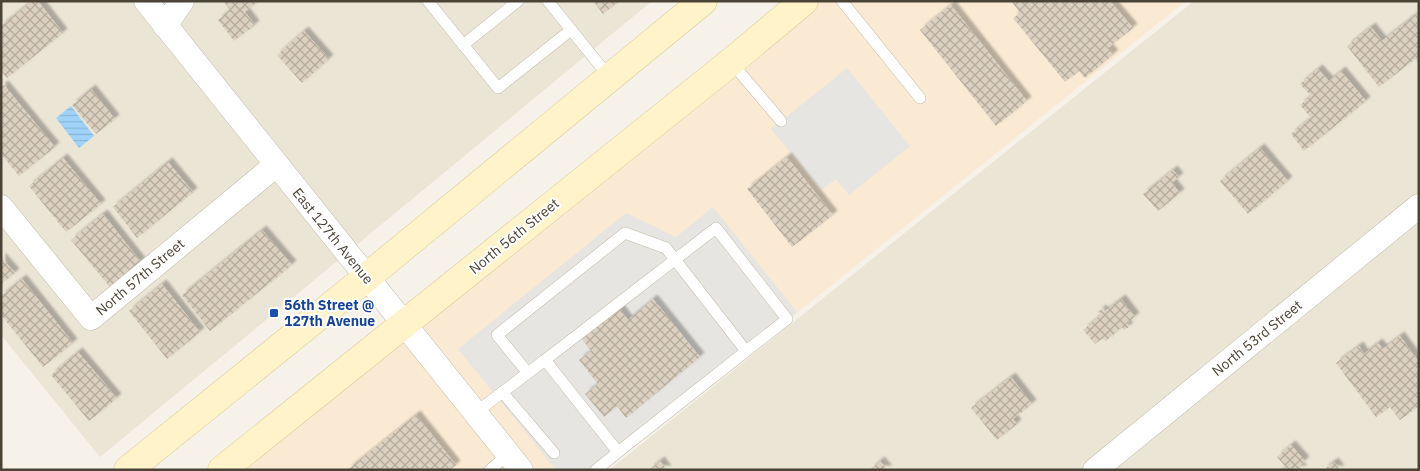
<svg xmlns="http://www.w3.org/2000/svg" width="1420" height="471" font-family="'IBM Plex Sans',sans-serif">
  <defs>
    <pattern id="water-rules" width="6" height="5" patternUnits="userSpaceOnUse" patternTransform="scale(1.25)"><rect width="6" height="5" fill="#9fd3f9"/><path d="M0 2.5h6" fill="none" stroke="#8ab6d6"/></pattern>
    <pattern id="building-cross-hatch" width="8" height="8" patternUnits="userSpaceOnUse" patternTransform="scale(1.25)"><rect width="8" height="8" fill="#dcd1c0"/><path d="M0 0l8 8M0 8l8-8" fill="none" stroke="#b4ab9d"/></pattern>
    <filter id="shadow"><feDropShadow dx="4.5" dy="-4.5" stdDeviation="1" flood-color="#0004"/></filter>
  </defs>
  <rect width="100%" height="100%" fill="#f6f2e9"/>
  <path fill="#ebe5d6" d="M1,1H652L100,457L1,335Z
    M1194,1H1419V470H609Z"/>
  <path fill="#faead3" d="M813,1H1186L601,470H240Z"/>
  <path fill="#e7e5e1" d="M847,68L910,146L849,195L836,179L821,190L771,129Z
    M713,207L797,312L602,470H556L458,349L626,213L676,237Z"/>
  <path fill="url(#water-rules)" d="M71,106L94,136L79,148L56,118Z"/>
  <path fill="url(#building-cross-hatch)" filter="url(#shadow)" d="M32,1H38L63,33L7,78L1,71V26Z
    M223,1H255L256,3L245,12L255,25L234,41L218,20L230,10Z
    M593,1H619L603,14Z
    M1013,1H1110L1133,28L1108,48L1114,54L1085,78L1079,71L1065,82L1013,18L1020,13L1012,2Z
    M951,5L1027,101L996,126L920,30Z
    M1419,12V63L1415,59L1379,87L1347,46L1371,27L1382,41Z
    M304,31L329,59L302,83L277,55Z
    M1318,69L1329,81L1341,71L1366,101L1304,151L1291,134L1311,118L1300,105L1311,96L1300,84Z
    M4,85L55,147L19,176L1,154V87Z
    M91,89L115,119L96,134L72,105Z
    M1260,148L1288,181L1248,214L1220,181Z
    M787,157L833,215L792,247L747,189Z
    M63,158L101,204L66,232L29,186Z
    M168,162L193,192L137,238L113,207Z
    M1173,170L1179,177L1172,183L1180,193L1158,211L1143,194Z
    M103,214L141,262L110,287L71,240Z
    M262,230L292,265L210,331L182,295Z
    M1,257L15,273L1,284Z
    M22,279L73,343L43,367L1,315V296Z
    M162,284L200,332L167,359L129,311Z
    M653,299L700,357L626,418L617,406L604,417L585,394L598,384L579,360L591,351L582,339L619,308L628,320Z
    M1121,299L1135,317L1126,324L1129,327L1124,330L1122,327L1106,341L1103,338L1095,344L1083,330L1101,315L1098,312L1102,309L1104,312Z
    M1400,336L1419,362V385L1417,387L1419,389V406L1400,420L1390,407L1376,417L1336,363L1359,346L1364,354L1378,343L1383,349Z
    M78,352L117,398L89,421L51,375Z
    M1011,377L1032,404L1013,419L1017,424L997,440L971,408Z
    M416,415L456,465L450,470H347Z
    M1291,445L1305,461L1299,466L1303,470H1280L1285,466L1277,457Z
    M660,461L667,470H649Z
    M880,461L888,470H870Z
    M1334,462L1340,470H1323Z"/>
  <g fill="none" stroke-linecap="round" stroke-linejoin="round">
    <g stroke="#c3bbaa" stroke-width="12">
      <path id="service" d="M428,1L498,88L571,30
        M548,1L610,78
        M842,1L920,98
        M463,45L518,1
        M731,62L781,121
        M545,360L716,228L787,319L618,452
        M528,373L497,335L625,233L666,248L746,351
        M502,392L554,453
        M475,413L545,360L618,452L596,470
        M490,470L508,454"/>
    </g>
    <g stroke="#c3bbaa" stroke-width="25">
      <path id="minor" d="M146,1L521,470
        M165,26L182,1
        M1,207L91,318L276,165
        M1095,470L1419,206"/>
    </g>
    <g stroke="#dbc994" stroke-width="29">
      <path id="secondary" d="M128,470L367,277L703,1
        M222,470L731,62L804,1"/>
    </g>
    <use href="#service" stroke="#fff" stroke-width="11"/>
    <use href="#minor" stroke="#fff" stroke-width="24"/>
    <use href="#secondary" stroke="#fff3ca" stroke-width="28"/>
  </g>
  <rect fill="#1a4fb4" stroke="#fff" stroke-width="2" x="269" y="308" width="10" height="10" rx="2.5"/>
  <g text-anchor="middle" stroke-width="4" stroke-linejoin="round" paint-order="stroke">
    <g font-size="14" fill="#4b4336" stroke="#fff">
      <text transform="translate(333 236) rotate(51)" y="5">East 127th Avenue</text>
      <text transform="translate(514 236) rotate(-39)" y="5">North 56th Street</text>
      <text transform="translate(140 277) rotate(-40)" y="5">North 57th Street</text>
      <text transform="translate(1257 338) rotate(-39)" y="5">North 53rd Street</text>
    </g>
    <g font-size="14" font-weight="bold" fill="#164399" stroke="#fff" text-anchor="start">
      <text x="284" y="310">56th Street @<tspan x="284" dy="16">127th Avenue</tspan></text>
    </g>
  </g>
  <rect width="1420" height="471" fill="none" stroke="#4b4336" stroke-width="5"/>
</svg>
